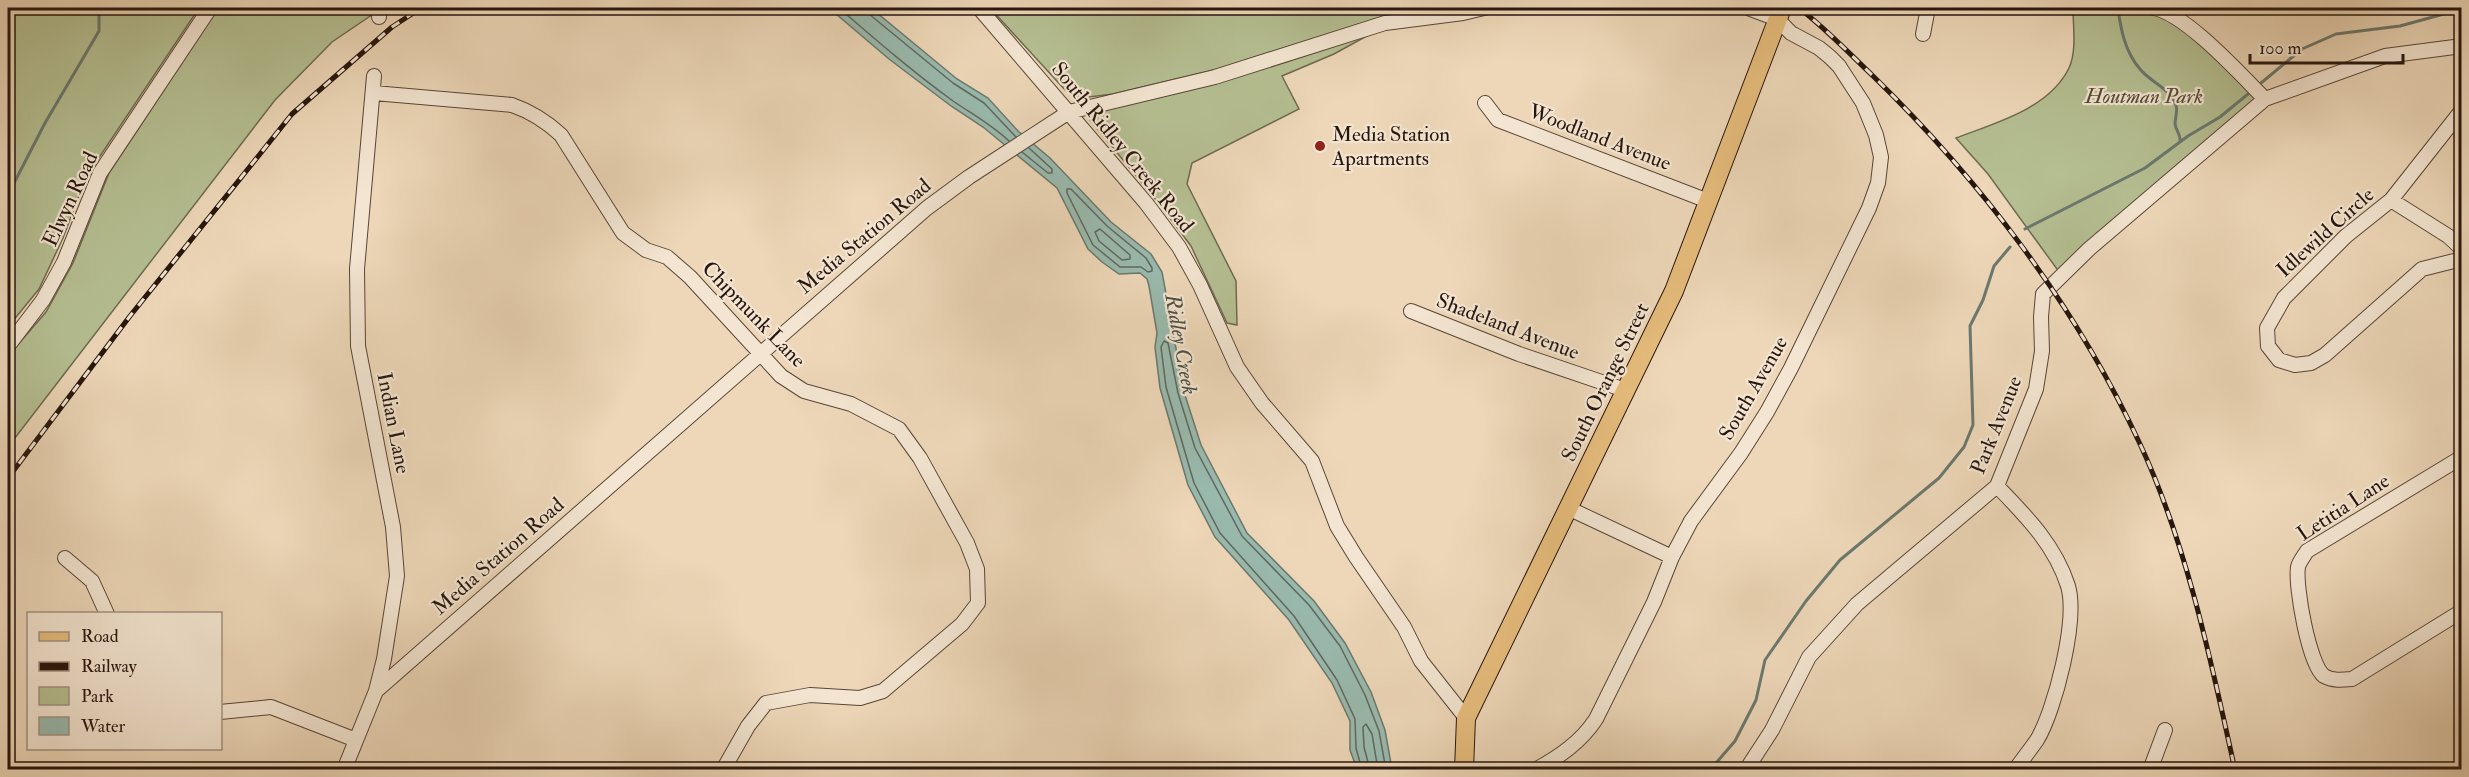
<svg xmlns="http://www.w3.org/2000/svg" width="2469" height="777" font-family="'IM FELL Double Pica',serif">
  <rect width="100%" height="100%" fill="#edd7b8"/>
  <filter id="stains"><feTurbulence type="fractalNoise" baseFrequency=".00333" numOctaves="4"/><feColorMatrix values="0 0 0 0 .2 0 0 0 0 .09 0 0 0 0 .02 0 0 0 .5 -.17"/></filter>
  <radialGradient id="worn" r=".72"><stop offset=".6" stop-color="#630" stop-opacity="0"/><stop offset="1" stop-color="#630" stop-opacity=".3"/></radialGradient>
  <path fill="#b5bf92" stroke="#6e6a50" stroke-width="1.5" d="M8,8H199L86,177L63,238L39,289L8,327Z
    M218,8H382L332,42L275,100L8,447V356L46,312L73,263L109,173Z
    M990,8H1452L1381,17L1214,70L1113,94L1081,98L1065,90Z
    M2073,8H2149L2166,10L2265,99L2062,276L1988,174L1956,138C1995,123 2049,109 2069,68C2077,51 2073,26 2073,8Z
    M1374,32L1334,54L1282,76L1299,109L1192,163L1187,184L1236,281L1237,325L1227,323L1191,246L1161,206L1090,120L1091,111Z"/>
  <path fill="#99baae" stroke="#6b786e" stroke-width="1.5" d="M829,8H871L957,79L988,98L1018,131L1050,158L1111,222L1151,254L1162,272L1184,392L1201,445L1247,533L1314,601L1345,643L1371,692L1385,730L1392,769H1357L1350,750V721L1332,683L1289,620L1215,537L1188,485L1160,388L1155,347L1157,333L1149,286L1147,279L1140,273L1119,274L1102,262L1088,249L1057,188L983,127L951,106L889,59Z"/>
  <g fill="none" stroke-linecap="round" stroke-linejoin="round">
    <path stroke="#60685e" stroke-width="1.5" d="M839,8C876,40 913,72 953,101C972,114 992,125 1009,141
      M867,8L869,14L953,83L984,103L1016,137
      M1022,152L1048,173H1052V169L1029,148
      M1067,189H1071L1107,226L1146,258L1152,268V271L1148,272L1141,267H1120L1093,245L1067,193Z
      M1100,229L1130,255V259L1122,260L1099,241L1095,232Z
      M1362,770L1356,748L1355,719L1337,680L1294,616L1220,533L1194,483L1166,387L1161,347L1164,341L1168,343L1178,393L1195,448L1242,536L1309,605L1340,646L1365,695L1379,731L1386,770
      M1370,770L1364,747L1363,727L1366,724L1372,734L1378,770"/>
    <path stroke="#6b786e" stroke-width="3" d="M2118,9C2121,30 2125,52 2140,69C2150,82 2170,88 2176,105C2178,111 2175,118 2175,124C2176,131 2181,135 2180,141
      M2261,83L2302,49L2336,34L2400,26L2462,9
      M8,190L11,189L45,123L99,31V14L105,8
      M2025,229L2145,168L2188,136L2220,117L2248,94
      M1710,770L1735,741L1756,700L1765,660L1806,601L1840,560L1939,478L1964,447L1973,425L1970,326L1983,300L1994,266L2010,247"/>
    <g stroke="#584638" stroke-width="16">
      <path id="minor" d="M979,8L1146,203L1179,247L1200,285L1237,367L1262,403L1312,461L1337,526L1356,557L1404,627L1421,661L1466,718
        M2154,8C2186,14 2240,74 2265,99
        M379,17V8
        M1923,34L1928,8
        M374,93L512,105C532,112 546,121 561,135L623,233L646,250L667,257L690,277L781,376L804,391L851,404L899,429L920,458L967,543L977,569L978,603L962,624L883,691L860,698L810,695L766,703L748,726L723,770
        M1485,103L1498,120L1708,201
        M2462,110L2391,200L2346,236L2284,298L2267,328L2268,346L2279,360L2295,365L2311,363L2325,355L2422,269L2462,259
        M2391,200L2448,236L2462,249
        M1411,311L1519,354L1625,390
        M8,346L43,300L64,262L100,173L210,8
        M2462,457L2307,551C2304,556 2299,562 2298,567C2295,586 2309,665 2324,676C2333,681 2342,680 2352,679L2462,611
        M1997,486C2026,516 2055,545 2068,586C2078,620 2055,710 2037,740C2030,750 2022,760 2015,770
        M1570,509L1672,557
        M65,558L92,581L107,614
        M376,691L927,208L969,177L1069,112L1215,77L1385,23L1463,13L1484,8
        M220,712L271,707L356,740
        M344,770L376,691L384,659L397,576L393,527L358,346L357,269L374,76
        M1535,770C1559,757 1581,742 1596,719L1654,602L1672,557L1691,521L1741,453L1767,412L1791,368L1869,208L1878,183L1881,157L1876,135L1863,103L1839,66L1830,57L1819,48L1791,33L1777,19L1748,8
        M1746,770L1772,730L1809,657L1857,604L1997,486L2036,389L2042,351L2041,317L2043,294L2089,249L2265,99L2385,56L2462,46
        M2150,770L2165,730"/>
    </g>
    <g stroke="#27160e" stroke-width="20">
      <path id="major" d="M1464,770L1466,718L1674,291L1782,8"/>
    </g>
    <use href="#minor" stroke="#f3e5d1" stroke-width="14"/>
    <use href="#major" stroke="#e6bc7c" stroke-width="18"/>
    <g stroke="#27160e" stroke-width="5">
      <path id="rail" d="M1799,8C1825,28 1848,52 1872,75C1980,180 2076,306 2140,444C2187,545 2211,661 2235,770
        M8,478L130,316L292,114L392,27L421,8"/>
    </g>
    <use href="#rail" stroke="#f3e5d1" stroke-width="3" stroke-dasharray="9" stroke-linecap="butt"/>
  </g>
  <circle fill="#8f2418" stroke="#f3e5d1" stroke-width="2" cx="1320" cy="146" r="6"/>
  <g text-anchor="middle" stroke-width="4.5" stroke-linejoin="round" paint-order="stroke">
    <g font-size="21" font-style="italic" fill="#524936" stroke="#f3e5d1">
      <text x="2144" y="103">Houtman Park</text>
    </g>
    <g font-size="21" fill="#27160e" stroke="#f3e5d1" text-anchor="start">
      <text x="1332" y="141">Media Station<tspan x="1332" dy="24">Apartments</tspan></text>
    </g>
    <g font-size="21" fill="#27160e" stroke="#f3e5d1">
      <text transform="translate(1600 137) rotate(21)" y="7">Woodland Avenue</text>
      <text transform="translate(1123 147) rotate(51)" y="7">South Ridley Creek Road</text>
      <text transform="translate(70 199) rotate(-65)" y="7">Elwyn Road</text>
      <text transform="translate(2325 232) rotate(-42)" y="7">Idlewild Circle</text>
      <text transform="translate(864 236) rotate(-40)" y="7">Media Station Road</text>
      <text transform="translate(754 314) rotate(46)" y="7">Chipmunk Lane</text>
      <text transform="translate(1508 326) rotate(21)" y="7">Shadeland Avenue</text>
      <text transform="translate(1605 382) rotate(-64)" y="7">South Orange Street</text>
      <text transform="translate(1753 388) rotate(-60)" y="7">South Avenue</text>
      <text transform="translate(394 423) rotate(79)" y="7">Indian Lane</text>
      <text transform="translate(1996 425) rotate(-68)" y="7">Park Avenue</text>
      <text transform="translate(2343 507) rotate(-33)" y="7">Letitia Lane</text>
      <text transform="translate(498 556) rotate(-41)" y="7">Media Station Road</text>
    </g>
    <g font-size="22" font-style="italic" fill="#4f4f46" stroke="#f3e5d1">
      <text transform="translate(1182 344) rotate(80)" y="8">Ridley Creek</text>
    </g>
  </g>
  <rect width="2469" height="777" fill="none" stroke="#edd7b8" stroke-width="30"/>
  <rect x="9" y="9" width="2451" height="759" fill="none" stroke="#27160e" stroke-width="3"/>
  <rect x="15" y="15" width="2439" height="747" fill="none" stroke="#27160e" stroke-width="1.5"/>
  <rect x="27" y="612" width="195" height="138" fill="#f3e5d1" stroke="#a19283" stroke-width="1.5"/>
  <rect x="39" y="632" width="30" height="9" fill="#e6bc7c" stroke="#a19283" stroke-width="1.5"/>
  <text x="81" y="642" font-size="18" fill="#27160e">Road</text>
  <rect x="39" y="662" width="30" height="9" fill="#27160e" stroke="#a19283" stroke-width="1.5"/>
  <text x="81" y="672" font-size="18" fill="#27160e">Railway</text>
  <rect x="39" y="687" width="30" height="18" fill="#b5bf92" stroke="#a19283" stroke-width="1.5"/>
  <text x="81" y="702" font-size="18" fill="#27160e">Park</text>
  <rect x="39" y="717" width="30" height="18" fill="#99baae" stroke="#a19283" stroke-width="1.5"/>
  <text x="81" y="732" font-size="18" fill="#27160e">Water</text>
  <path d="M2250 54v9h153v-9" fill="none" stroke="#27160e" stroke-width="3"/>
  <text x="2259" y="54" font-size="18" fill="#27160e" stroke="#f3e5d1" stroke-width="4.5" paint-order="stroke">100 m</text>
  <rect width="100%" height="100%" filter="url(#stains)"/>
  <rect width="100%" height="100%" fill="url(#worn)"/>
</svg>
